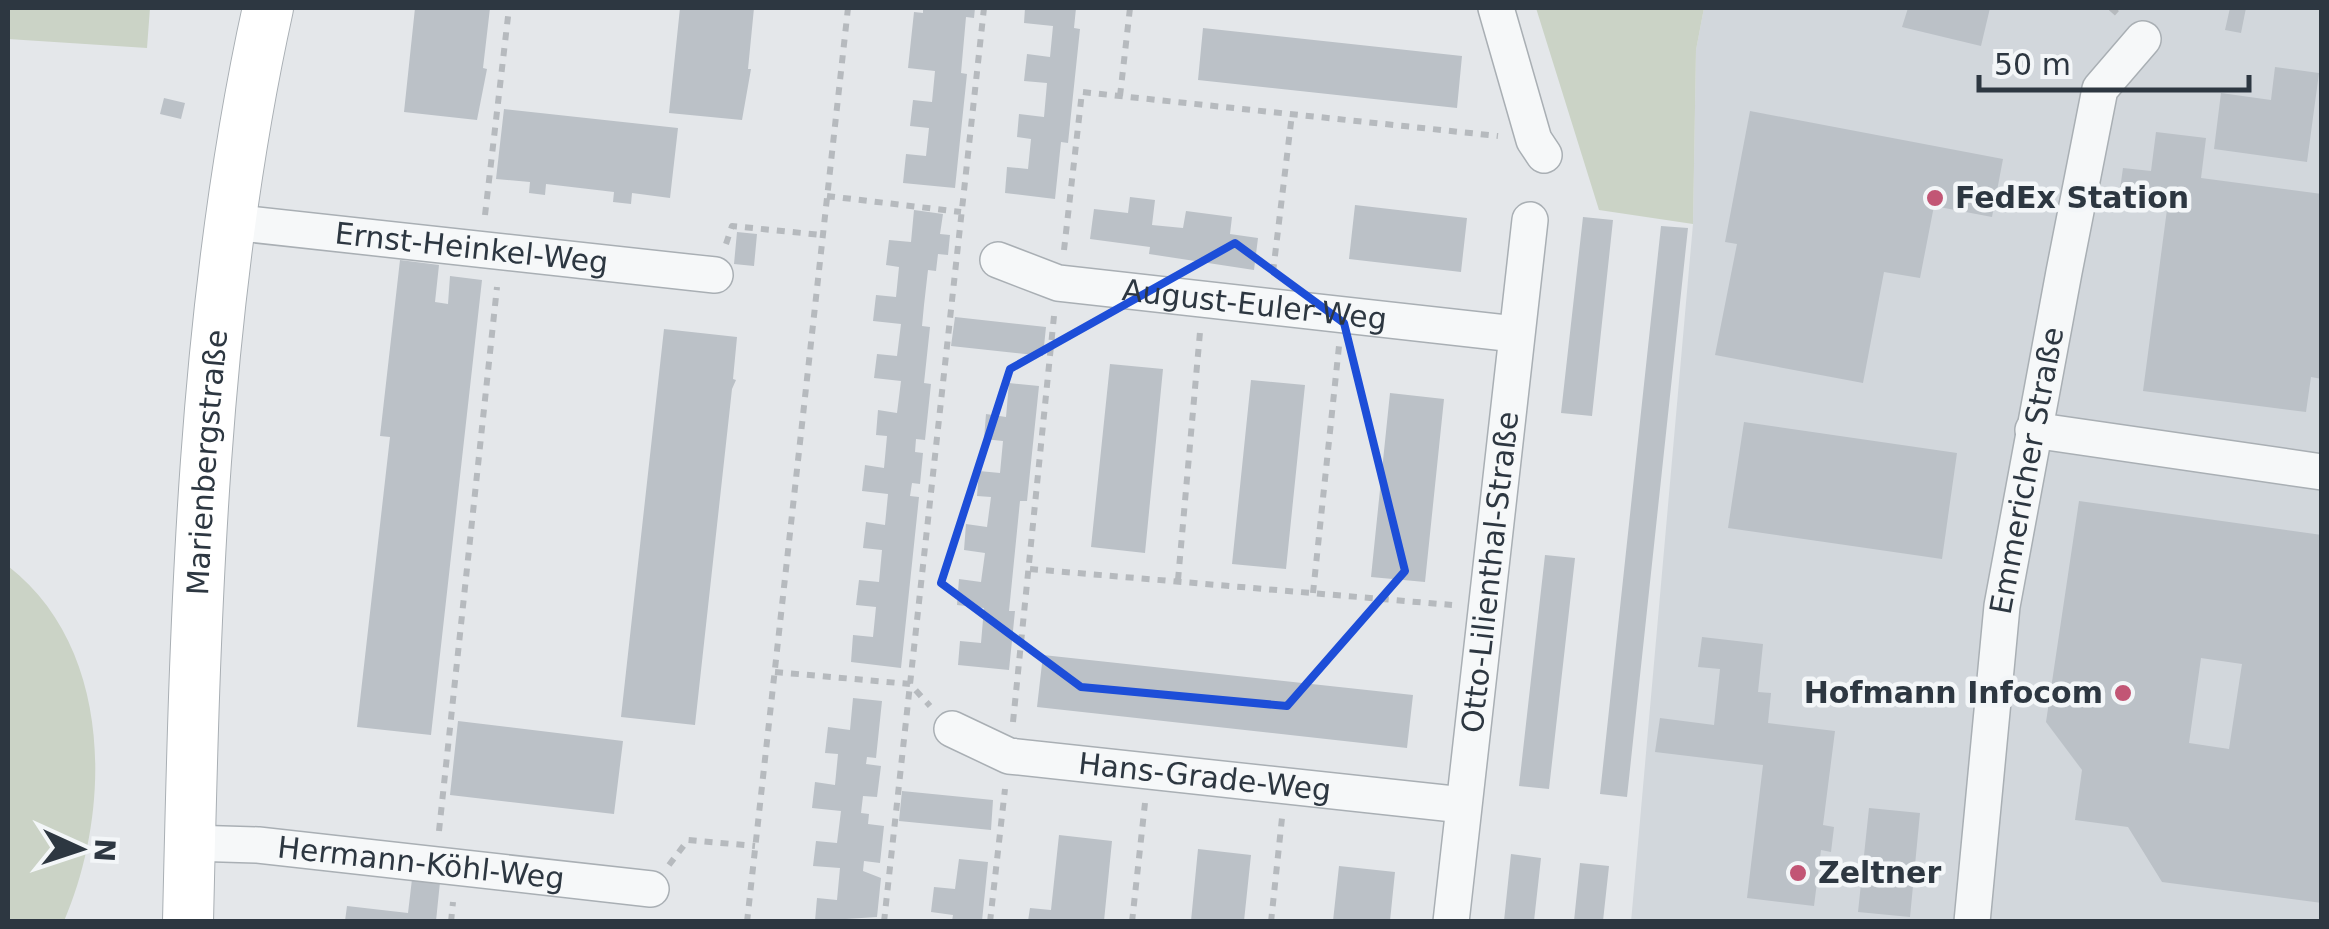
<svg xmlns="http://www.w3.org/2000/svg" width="2329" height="929" font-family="'DejaVu Sans',sans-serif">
  <rect width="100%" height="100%" fill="#e4e7ea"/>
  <path fill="#d2d7dc" d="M1704,8H2321V921L1631,922L1693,224L1696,50Z"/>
  <path fill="#cbd3c6" d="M8,8H150L147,48L8,39Z
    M1536,8H1704L1696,50L1693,224L1599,210Z
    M8,566C113,647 112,810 64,921H8Z"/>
  <path fill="#bbc1c7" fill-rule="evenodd" d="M415,8H490L483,68L487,69L477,120L404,112Z
    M680,8H754L748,69H751L742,120L669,113Z
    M923,8H975L974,18L966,17L961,73L967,74L955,188L903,183L906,154L926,156L929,128L910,126L913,100L932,102L935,71L908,68L914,12L923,13Z
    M1025,8H1076L1074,28L1080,29L1068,143L1061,142L1055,199L1005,193L1007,167L1028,169L1031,139L1017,137L1019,114L1044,117L1047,83L1024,81L1027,54L1050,57L1053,26L1024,23Z
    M1908,8H1990L1981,46L1902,27Z
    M2230,8H2246L2241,33L2225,30Z
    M1203,28L1462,56L1457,108L1198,80Z
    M2275,67L2319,73L2307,162L2214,149L2221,93L2271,100Z
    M164,98L185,103L181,119L160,114Z
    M504,109L678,128L670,198L632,193L631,204L613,202L614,192L546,184L545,195L529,193L530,182L496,179Z
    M1750,111L2003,159L1992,217L1934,206L1920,278L1884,272L1863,383L1715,355L1737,244L1725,242Z
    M2156,132L2206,138L2201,178L2322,194V379L2311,377L2306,412L2143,391L2168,202L2119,196L2123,168L2151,171Z
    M1130,197L1155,200L1152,225L1183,228L1186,211L1232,217L1230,234L1258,238L1254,270L1149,254L1150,247L1090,239L1094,209L1128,213Z
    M1355,205L1467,218L1461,272L1349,259Z
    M914,210L943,214L940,234L950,235L948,255L938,254L936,271L928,270L924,305L922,326L930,327L924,383L931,384L925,440L916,439L915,452L923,453L920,484L912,483L910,496L919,497L901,668L851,662L853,635L873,637L876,607L856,605L859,580L879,582L882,550L863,548L866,522L885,525L888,494L862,491L865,465L884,468L887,436L876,435L878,410L897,413L901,381L874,378L877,354L897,356L901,324L873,321L876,295L896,297L899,267L886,265L889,240L911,242Z
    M1583,217L1613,220L1592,416L1561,413Z
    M1661,226L1688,228L1627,797L1600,794Z
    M737,232L757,234L754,266L734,264Z
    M400,260L439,265L435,302L448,304L450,276L482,280L431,735L357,727L390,437L380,436Z
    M955,317L1046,327L1043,356L951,346Z
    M664,329L737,337L733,379L736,380L732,389L695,725L621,717Z
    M1110,364L1163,369L1145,553L1091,547Z
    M1251,380L1305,385L1286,569L1232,564Z
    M1009,383L1039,386L1027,501H1020L1009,611H1015L1009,670L958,665L960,641L981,643L984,608L957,605L959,579L981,582L985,553L964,550L966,524L987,527L991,497L977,496L979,471L1000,473L1003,441L984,439L986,414L1006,417Z
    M1390,393L1444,399L1425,582L1371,577Z
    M1744,422L1957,453L1942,559L1728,528Z
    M2079,501L2322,535V903L2162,882L2128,827L2075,820L2082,770L2046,722ZM2201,658L2242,664L2229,749L2189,743Z
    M1545,555L1575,558L1549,789L1519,786Z
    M1702,637L1763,644L1758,692L1771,693L1768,723L1835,731L1823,825L1834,827L1831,852L1821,850L1814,906L1747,898L1763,765L1655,752L1660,718L1714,725L1720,669L1698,667Z
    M1043,655L1413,695L1407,748L1037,707Z
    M853,698L882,701L876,758L867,757L866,764L881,766L877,797L863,796L861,813L869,814L868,824L884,826L880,863L864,861L863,871L881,878L877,917L815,921L817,898L837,900L840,868L813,866L816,841L837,843L841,811L812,808L815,782L835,785L838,754L825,753L828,727L850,730Z
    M458,721L623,741L614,814L450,795Z
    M902,791L993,800L991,830L899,821Z
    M1869,808L1920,813L1910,917L1858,912Z
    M1059,835L1112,841L1104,921H1028L1030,908L1051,910Z
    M1198,849L1251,855L1244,921H1191Z
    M1511,854L1541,858L1534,921H1504Z
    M959,859L988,862L982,921H952L953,915L931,912L934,887L955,889Z
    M1580,863L1609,866L1603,921H1574Z
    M1339,866L1395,872L1390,921H1333Z
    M412,879L440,882L436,921H345L347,906L408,913Z"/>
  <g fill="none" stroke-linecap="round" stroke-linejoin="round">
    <g stroke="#a9afb4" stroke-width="38">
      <g id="street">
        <path d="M1496,8L1534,140L1544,155"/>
        <path id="s1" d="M231,222L715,275"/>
        <path id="s2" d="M998,260L1058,283L1515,334"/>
        <path d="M2033,430L2322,472"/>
        <path id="s3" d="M952,729L1009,756L1463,805"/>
        <path id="s4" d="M190,843L258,845L651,889"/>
        <path id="s5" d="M1451,922L1530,220"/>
        <path id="s6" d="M1972,922L2002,606L2064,272L2100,89L2143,39"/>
      </g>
    </g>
    <g stroke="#a9afb4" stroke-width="52">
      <g id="secondary">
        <path id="s7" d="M188,922C195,617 202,307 268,8"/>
      </g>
    </g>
    <path stroke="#b6babe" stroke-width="6" stroke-dasharray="8 8" stroke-linecap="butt" d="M2111,8L2121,17
      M1120,96L1130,8
      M827,196L961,212
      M485,215L509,8
      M726,244L732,226L822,235
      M1064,250L1082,92L1498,136
      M1273,272L1292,114
      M1030,569L1452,605
      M1178,580L1200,332
      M1313,593L1339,346
      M775,672L910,684L930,706
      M1013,722L1054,316
      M439,831L497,287
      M669,865L688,840L755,846
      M451,922L453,902
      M747,922L848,8
      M884,922L984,8
      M990,922L1005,789
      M1132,922L1145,803
      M1271,922L1282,818"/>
    <use href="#street" stroke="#f6f8f9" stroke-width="35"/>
    <use href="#secondary" stroke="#fff" stroke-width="50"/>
  </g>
  <path fill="none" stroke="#1d4ed8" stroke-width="8" stroke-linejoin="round" d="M1235,243L1344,323L1405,571L1287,706L1081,687L941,583L1010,369Z"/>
  <g fill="#c25675" stroke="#f3f6f8" stroke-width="4">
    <circle cx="1935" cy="198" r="10"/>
    <circle cx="2123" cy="693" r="10"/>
    <circle cx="1798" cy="873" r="10"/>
  </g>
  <g text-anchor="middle" stroke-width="9" stroke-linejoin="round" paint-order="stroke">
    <g font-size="30" font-weight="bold" fill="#2d3741" stroke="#f3f6f8" text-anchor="start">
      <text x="1955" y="208">FedEx Station</text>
      <text x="2103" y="703" text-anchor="end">Hofmann Infocom</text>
      <text x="1818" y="883">Zeltner</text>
    </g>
    <g font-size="30" fill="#2d3741" stroke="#f3f6f8">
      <text dy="10" stroke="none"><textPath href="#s1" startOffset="242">Ernst-Heinkel-Weg</textPath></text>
      <text dy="10" stroke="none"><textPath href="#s2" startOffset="262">August-Euler-Weg</textPath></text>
      <text dy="10" stroke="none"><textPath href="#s7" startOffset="460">Marienbergstraße</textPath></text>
      <text dy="10" stroke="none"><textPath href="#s6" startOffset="455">Emmericher Straße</textPath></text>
      <text dy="10" stroke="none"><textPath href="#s5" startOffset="352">Otto-Lilienthal-Straße</textPath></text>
      <text dy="10" stroke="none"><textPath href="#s3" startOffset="260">Hans-Grade-Weg</textPath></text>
      <text dy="10" stroke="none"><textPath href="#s4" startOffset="232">Hermann-Köhl-Weg</textPath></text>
    </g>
  </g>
  <rect width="2329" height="929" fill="none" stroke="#2d3741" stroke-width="20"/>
  <g transform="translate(80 849) rotate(93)" stroke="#f3f6f8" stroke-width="8" paint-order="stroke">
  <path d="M0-8L18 38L0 25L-18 38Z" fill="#2d3741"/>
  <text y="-15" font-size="28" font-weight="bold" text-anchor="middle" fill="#2d3741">N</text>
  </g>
  <path d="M1979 75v15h270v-15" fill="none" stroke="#2d3741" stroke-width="5"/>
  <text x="1994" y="75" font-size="30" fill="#2d3741" stroke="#f3f6f8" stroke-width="8" paint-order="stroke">50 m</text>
</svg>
